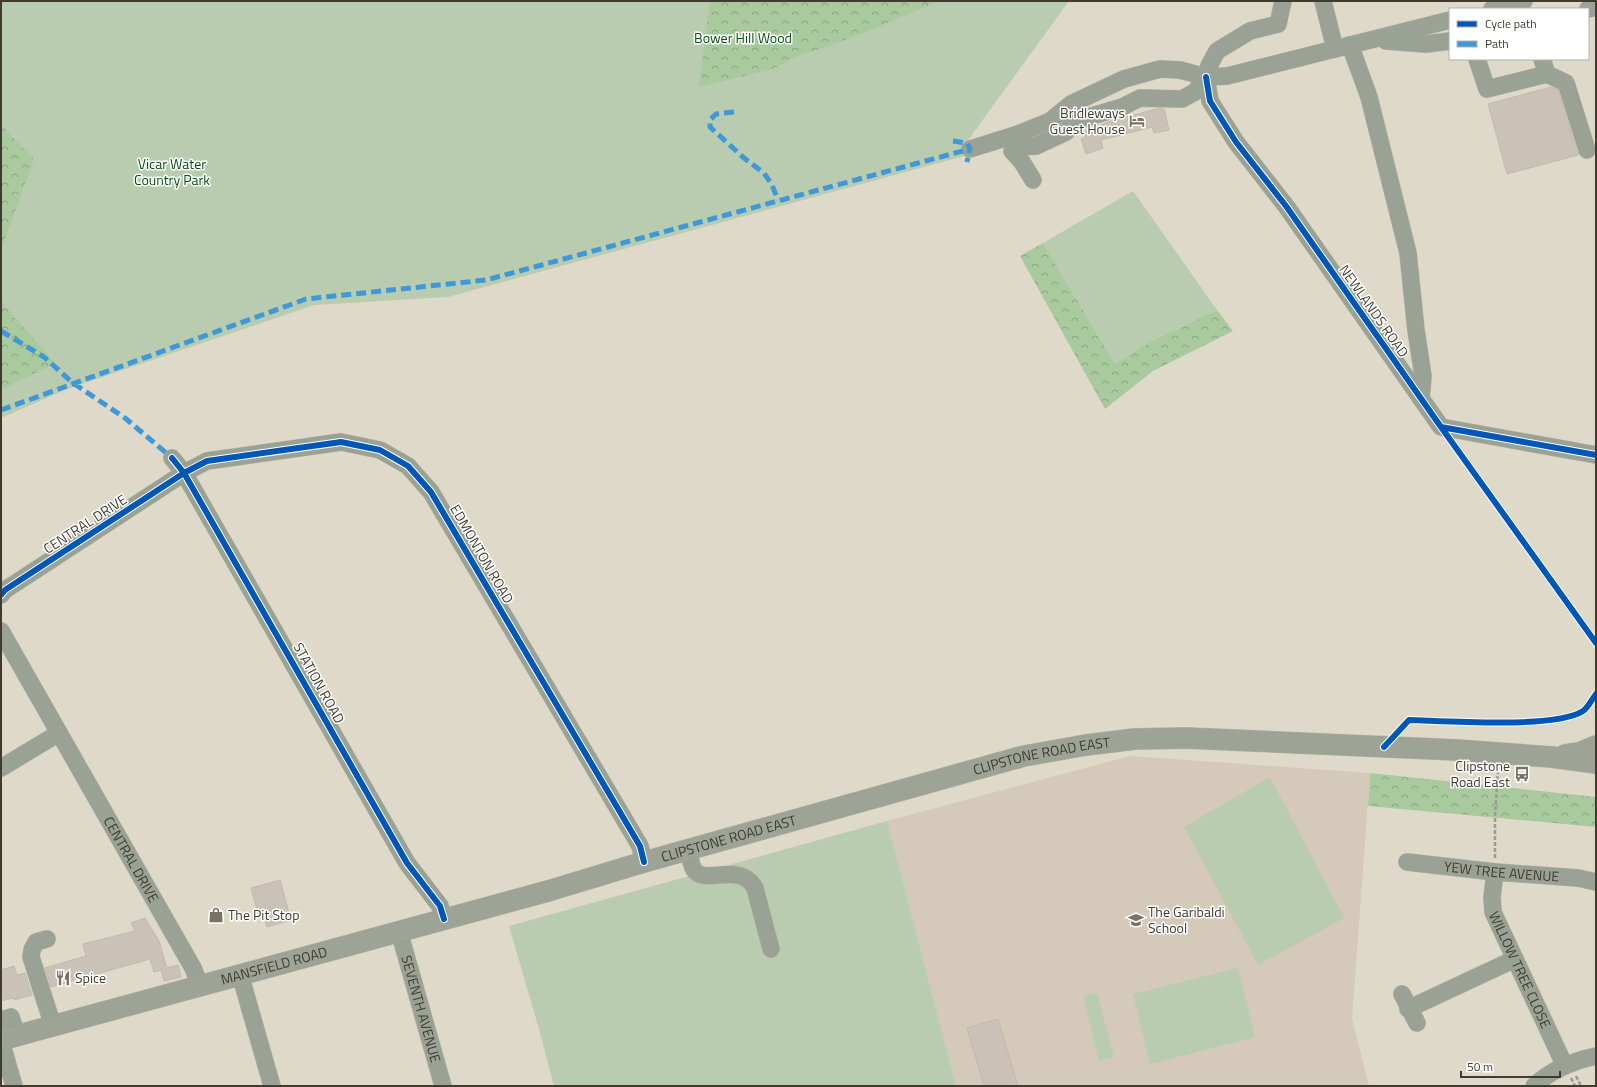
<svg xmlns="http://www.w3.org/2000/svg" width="1597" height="1087" font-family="'Titillium Web',sans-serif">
  <defs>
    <pattern id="forest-crowns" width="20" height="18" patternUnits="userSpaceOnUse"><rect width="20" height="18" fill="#a9ca9f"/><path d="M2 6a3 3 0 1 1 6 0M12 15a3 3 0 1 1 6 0" fill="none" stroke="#8ba582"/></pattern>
  </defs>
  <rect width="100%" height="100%" fill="#ded9c8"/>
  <path fill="#d5c9b9" d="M1130,756L1370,773L1352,1019L1369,1086H956L887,821Z"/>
  <path fill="#b9ccaf" d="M1,1H1069L963,147L964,156L448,297L314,305L67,389L1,418Z
    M1133,191L1217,310L1152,341L1115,364L1043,243Z
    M1270,777L1344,918L1258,965L1184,827Z
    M887,821L956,1086H554L539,1029L509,926Z
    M1238,968L1255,1037L1150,1064L1133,994Z
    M1097,993L1114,1057L1099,1060L1083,996Z"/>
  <path fill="url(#forest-crowns)" d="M710,1H939L866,32L817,50L800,55L773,69L699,87Z
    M1,125L34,159L1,251Z
    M1043,243L1115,364L1152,341L1217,310L1233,331L1153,371L1105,409L1020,256Z
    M1,302L55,363L1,390Z
    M1370,773L1596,797V827L1368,806Z"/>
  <path fill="#cac2b7" stroke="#c0b9ae" d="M1551,87L1558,90L1578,155L1507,174L1488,104Z
    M1160,108L1164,109L1169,130L1154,133L1152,127L1101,140L1103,148L1086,154L1081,139L1085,138L1083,132L1108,122Z
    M280,880L291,920L267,927L264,916L259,917L251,888Z
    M145,918L159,941L167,968L178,965L181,977L164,981L161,970L154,972L150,959L51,987L45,968L86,956L83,944L135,931L131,923Z
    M14,966L17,975L25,973L32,995L14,1000L13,998L1,1001V970Z
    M998,1019L1018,1086H984L967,1028Z"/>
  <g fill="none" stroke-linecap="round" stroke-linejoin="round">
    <g stroke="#b9b5a8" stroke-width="18">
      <g id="minor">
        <path d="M1323,1L1335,49"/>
        <path d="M1492,9L1524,1"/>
        <path d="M1588,9L1596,7"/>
        <path d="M1386,41L1426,44L1450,41"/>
        <path d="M1350,45L1369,97L1408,253L1416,330L1423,376L1421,399"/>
        <path d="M1477,59L1487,89L1547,74"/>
        <path d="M1542,59L1547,74L1566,83L1587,150"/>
        <path d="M1206,77L1210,101L1236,142L1286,206L1441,427L1596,455"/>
        <path d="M970,149L1018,134L1050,121L1071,104L1124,79L1160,69L1180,70L1206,77L1227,76L1450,20"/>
        <path d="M1033,180L1022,162L1012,151L1017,147L1036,146L1066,132L1072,124L1082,119L1122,107L1140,98L1182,99L1195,92L1206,77L1209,66L1217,51L1250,31L1278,24L1283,1"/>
        <path d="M172,458L184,473L407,863L440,906L444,919"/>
        <path d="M1,595L5,590L184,473L207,461L341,442L380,450L408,466L431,492L640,846L644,862"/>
        <path id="s1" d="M1,631L193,968L200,985"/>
        <path d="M1,768L59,733"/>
        <path d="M688,850C690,856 691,867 695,871C707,885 740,861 755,888L771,949"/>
        <path id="s2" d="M1407,862L1495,872L1578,878L1596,882"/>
        <path id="s3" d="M1495,872L1492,897L1493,912L1564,1064"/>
        <path id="s4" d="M399,931L443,1086"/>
        <path d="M47,939L36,942L32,950L31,957L53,1026"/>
        <path d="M240,974L272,1086"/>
        <path d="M1402,994L1417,1023"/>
        <path d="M1408,1009L1515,959"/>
        <path d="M1,1020L11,1017L17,1036"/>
        <path d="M1,1041L14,1086"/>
        <path d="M1534,1086C1552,1069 1572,1061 1596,1056"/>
      </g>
    </g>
    <g stroke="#b9b5a8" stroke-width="22">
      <g id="major">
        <path d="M1565,755L1579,753L1596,746"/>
        <path id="s5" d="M1,1040L548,891L644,862L1024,756L1086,745L1135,739L1186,738L1457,750L1551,757L1596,763"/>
      </g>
    </g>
    <path stroke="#989e91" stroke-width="2.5" stroke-dasharray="4 2" stroke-linecap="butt" d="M1495,858V815L1498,769
      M1576,1076L1581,1086
      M1571,1078L1575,1086"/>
    <use href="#minor" stroke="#9aa295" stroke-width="17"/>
    <use href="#major" stroke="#9da395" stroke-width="21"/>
    <path stroke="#3f98d7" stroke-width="5" stroke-dasharray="10 5" stroke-linecap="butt" d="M734,112L716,114L710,120V127L744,158L764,173L772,185L778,200
      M953,141L967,143L970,149L967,162
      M1,331L44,357L73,383L125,418L172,458
      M1,410L306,299L486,280L970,149"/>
    <g stroke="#fff" stroke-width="8">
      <path id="cycleway" d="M1206,77L1210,101L1236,142L1286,206L1441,427L1596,455
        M1441,427L1596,643
        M172,458L184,473L407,863L440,906L444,919
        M1,595L5,590L184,473L207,461L341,442L380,450L408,466L431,492L640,846L644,862
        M1384,747L1409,720C1446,721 1555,729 1583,711C1588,708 1592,699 1596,694"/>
    </g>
    <use href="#cycleway" stroke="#0057b8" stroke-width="6"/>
  </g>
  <defs>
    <g id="hotel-bare" transform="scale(1.2)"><path d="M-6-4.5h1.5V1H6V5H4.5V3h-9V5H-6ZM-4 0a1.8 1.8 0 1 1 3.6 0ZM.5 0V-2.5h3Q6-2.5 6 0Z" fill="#777264" stroke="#fff" stroke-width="2.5" paint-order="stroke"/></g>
    <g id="bus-bare" transform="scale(1.2)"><path d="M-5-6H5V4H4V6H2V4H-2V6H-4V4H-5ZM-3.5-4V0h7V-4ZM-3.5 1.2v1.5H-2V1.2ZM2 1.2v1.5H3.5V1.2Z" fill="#777264" stroke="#fff" stroke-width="2.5" paint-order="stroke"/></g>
    <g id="shop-bare" transform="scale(1.2)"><path d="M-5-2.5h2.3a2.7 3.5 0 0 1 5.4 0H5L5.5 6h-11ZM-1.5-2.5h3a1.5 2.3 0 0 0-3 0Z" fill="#777264" stroke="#fff" stroke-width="2.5" paint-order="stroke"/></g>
    <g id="school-bare" transform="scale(1.2)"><path d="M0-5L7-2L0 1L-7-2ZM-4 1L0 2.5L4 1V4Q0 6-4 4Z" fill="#777264" stroke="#fff" stroke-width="2.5" paint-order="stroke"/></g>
    <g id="restaurant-bare" transform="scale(1.2)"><path d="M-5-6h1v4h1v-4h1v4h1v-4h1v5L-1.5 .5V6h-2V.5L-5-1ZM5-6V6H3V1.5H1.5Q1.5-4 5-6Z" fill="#777264" stroke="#fff" stroke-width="2.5" paint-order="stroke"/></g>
  </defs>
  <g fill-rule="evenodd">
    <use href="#hotel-bare" x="1137" y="121"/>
    <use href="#bus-bare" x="1522" y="774"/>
    <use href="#shop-bare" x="216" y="915"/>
    <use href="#school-bare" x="1136" y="920"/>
    <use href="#restaurant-bare" x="63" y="978"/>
  </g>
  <g text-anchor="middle" stroke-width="3" stroke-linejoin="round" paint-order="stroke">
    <g font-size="14" fill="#064f11" stroke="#fff">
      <text x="743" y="43">Bower Hill Wood</text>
      <text x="172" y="169">Vicar Water<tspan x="172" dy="16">Country Park</tspan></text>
    </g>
    <g font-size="14" fill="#3f3b2e" stroke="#fff" text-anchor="start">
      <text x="1125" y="118" text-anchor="end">Bridleways<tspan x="1125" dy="16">Guest House</tspan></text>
      <text x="1510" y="771" text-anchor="end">Clipstone<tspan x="1510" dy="16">Road East</tspan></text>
      <text x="1148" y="917">The Garibaldi<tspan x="1148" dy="16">School</tspan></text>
      <text x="228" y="920">The Pit Stop</text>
      <text x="75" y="983">Spice</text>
    </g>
    <g font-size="14" fill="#3f3b2e" stroke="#fff">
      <text transform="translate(1374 311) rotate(55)" y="5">NEWLANDS ROAD</text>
      <text transform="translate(85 524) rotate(-33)" y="5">CENTRAL DRIVE</text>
      <text transform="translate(482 554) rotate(60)" y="5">EDMONTON ROAD</text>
      <text transform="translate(319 683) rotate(61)" y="5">STATION ROAD</text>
      <text dy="5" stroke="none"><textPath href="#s5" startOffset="1079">CLIPSTONE ROAD EAST</textPath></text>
      <text dy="5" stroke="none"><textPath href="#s5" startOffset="755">CLIPSTONE ROAD EAST</textPath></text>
      <text dy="5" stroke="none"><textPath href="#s1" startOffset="263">CENTRAL DRIVE</textPath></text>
      <text dy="5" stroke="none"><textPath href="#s2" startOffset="95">YEW TREE AVENUE</textPath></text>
      <text dy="5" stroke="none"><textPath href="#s5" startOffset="283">MANSFIELD ROAD</textPath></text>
      <text dy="5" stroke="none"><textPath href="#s3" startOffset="104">WILLOW TREE CLOSE</textPath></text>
      <text dy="5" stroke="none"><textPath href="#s4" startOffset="81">SEVENTH AVENUE</textPath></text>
    </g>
  </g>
  <rect width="1597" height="1087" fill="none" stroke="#3f3b2e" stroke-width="4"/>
  <rect x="1449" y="8" width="140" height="52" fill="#ffffff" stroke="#b2b1ab"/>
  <rect x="1457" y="21" width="20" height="6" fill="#0057b8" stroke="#b2b1ab"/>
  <text x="1485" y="28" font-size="12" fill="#3f3b2e">Cycle path</text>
  <rect x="1457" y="41" width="20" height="6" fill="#3f98d7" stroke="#b2b1ab"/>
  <text x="1485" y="48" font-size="12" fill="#3f3b2e">Path</text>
  <path d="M1461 1071v6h99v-6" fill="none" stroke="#3f3b2e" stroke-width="2"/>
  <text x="1467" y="1071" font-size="12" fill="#3f3b2e" stroke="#ffffff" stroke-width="3" paint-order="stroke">50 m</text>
</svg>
